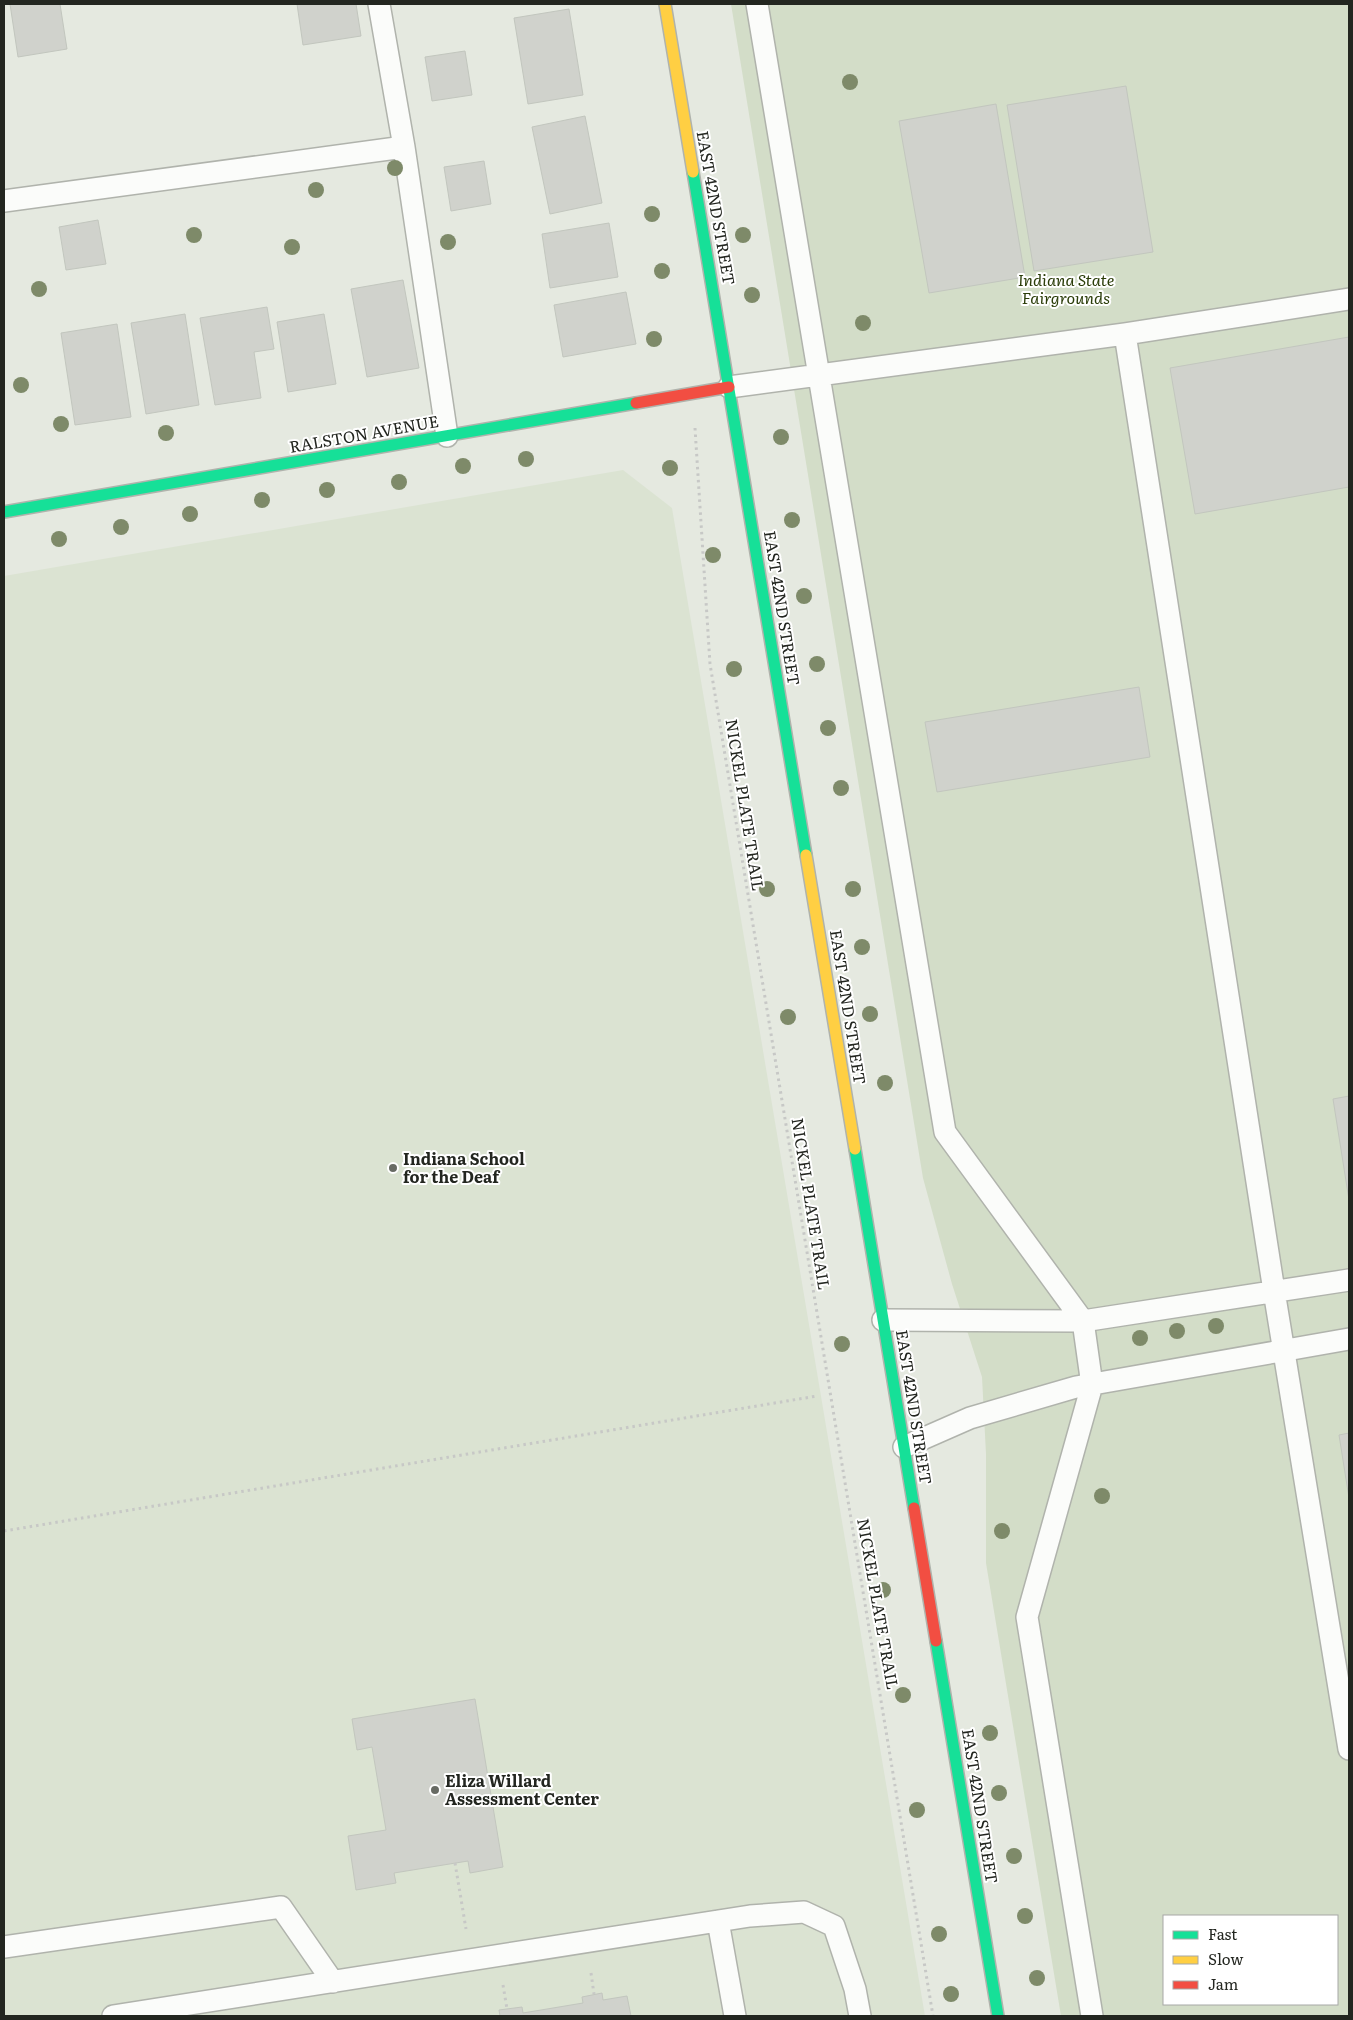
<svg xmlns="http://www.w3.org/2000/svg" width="1353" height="2020" font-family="Literata,serif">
  <rect width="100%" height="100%" fill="#e5e9e0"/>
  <path fill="#dbe3d2" d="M623,470L672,508L925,2016H4V576Z"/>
  <path fill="#d3ddc8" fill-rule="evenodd" d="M731,4H1349V2016H1061L986,1563V1454L982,1377L952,1284L923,1178ZM1164,1916H1337V2004H1164Z"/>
  <path fill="#d0d2cc" stroke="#c2c6be" d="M10,4H60L67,49L18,57Z
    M297,4H356L361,36L303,45Z
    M569,9L583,95L528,104L514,18Z
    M465,51L472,95L432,101L425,57Z
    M1126,86L1153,252L1034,271L1007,105Z
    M996,104L1025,277L929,293L899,121Z
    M585,116L602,203L550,214L532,127Z
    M484,161L491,204L451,211L444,167Z
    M98,220L106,264L66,270L59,227Z
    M609,223L618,277L550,288L542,234Z
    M403,280L419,368L367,377L351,289Z
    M626,292L636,344L563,357L554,305Z
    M267,307L274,349L254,352L261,398L215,405L200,318Z
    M185,314L199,405L146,414L131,323Z
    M324,314L336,384L288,392L277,322Z
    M117,324L131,417L75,425L61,333Z
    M1349,337V487L1195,514L1170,368Z
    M1139,687L1150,757L937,792L925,722Z
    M1349,1096V1200L1333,1099Z
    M1349,1433V1498L1339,1435Z
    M475,1699L503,1867L470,1873L468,1861L394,1873L396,1883L356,1890L348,1836L386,1830L372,1747L357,1750L352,1719Z
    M602,1993L603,2000L627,1996L631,2016H500L499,2010L522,2007L523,2013L583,2003L582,1997Z"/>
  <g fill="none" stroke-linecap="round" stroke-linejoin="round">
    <g stroke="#b0b3ac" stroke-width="24">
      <path id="lane" d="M379,4L404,147L447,436
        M757,4L945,1132L1083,1321L1092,1385L1027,1617L1092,2016
        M4,201L404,147
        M1125,334L1274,1291L1349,1749
        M729,387L1125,334L1349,299
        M883,1320L1083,1321L1349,1280
        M904,1447L970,1418L1076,1387L1349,1339
        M718,1921L735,2016
        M4,1947L281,1907L333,1982
        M113,2016L750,1916L804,1912L834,1926L855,1989L860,2016"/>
    </g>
    <g stroke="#b0b3ac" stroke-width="14">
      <path id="fast" d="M693,172L806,855
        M4,512L636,403
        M855,1149L914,1508
        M936,1641L998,2016"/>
    </g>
    <g stroke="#b0b3ac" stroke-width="14">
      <path id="slow" d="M665,4L693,172
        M806,855L855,1149"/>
    </g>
    <g stroke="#b0b3ac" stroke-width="14">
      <path id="jam" d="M636,403L729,387
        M914,1508L936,1641"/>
    </g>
    <path stroke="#c7c8c6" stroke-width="3" stroke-dasharray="2.5 4" stroke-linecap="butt" d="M695,428L710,664L933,2016
      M4,1531L817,1396
      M455,1863L466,1929
      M591,1973L594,1994
      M503,1985L507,2009"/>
    <use href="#lane" stroke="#fbfcfa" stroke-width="21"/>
    <use href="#fast" stroke="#16e098" stroke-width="11"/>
    <use href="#slow" stroke="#ffcf43" stroke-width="11"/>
    <use href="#jam" stroke="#f24e42" stroke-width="11"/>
  </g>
  <g fill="#7e8a69">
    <circle cx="850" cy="82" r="8"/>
    <circle cx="395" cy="168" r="8"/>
    <circle cx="316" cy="190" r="8"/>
    <circle cx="652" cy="214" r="8"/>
    <circle cx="194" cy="235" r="8"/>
    <circle cx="743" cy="235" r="8"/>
    <circle cx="448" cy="242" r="8"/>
    <circle cx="292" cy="247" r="8"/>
    <circle cx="662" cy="271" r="8"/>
    <circle cx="39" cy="289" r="8"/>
    <circle cx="752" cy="295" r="8"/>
    <circle cx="863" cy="323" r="8"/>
    <circle cx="654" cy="339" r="8"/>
    <circle cx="21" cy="385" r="8"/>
    <circle cx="61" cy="424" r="8"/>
    <circle cx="166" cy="433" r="8"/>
    <circle cx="781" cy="437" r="8"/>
    <circle cx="526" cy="459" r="8"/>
    <circle cx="463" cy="466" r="8"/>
    <circle cx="670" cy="468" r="8"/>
    <circle cx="399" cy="482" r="8"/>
    <circle cx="327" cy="490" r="8"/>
    <circle cx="262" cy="500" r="8"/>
    <circle cx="190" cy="514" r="8"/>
    <circle cx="792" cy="520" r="8"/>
    <circle cx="121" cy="527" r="8"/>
    <circle cx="59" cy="539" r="8"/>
    <circle cx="713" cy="555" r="8"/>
    <circle cx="804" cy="596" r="8"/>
    <circle cx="817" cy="664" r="8"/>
    <circle cx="734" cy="669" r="8"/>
    <circle cx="828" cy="728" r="8"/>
    <circle cx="841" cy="788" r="8"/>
    <circle cx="767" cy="889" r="8"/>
    <circle cx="853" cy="889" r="8"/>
    <circle cx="862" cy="947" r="8"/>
    <circle cx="870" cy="1014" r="8"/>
    <circle cx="788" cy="1017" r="8"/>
    <circle cx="885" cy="1083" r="8"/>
    <circle cx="1216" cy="1326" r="8"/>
    <circle cx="1177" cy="1331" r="8"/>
    <circle cx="1140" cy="1338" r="8"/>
    <circle cx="842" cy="1344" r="8"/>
    <circle cx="1102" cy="1496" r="8"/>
    <circle cx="1002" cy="1531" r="8"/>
    <circle cx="883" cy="1590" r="8"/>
    <circle cx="903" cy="1695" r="8"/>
    <circle cx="990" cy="1733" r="8"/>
    <circle cx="999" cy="1793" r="8"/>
    <circle cx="917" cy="1810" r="8"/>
    <circle cx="1014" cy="1856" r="8"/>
    <circle cx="1025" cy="1916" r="8"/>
    <circle cx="939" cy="1934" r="8"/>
    <circle cx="1037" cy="1978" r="8"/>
    <circle cx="951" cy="1994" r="8"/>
  </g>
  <g fill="#676a63" stroke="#fff" stroke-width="2">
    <circle cx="393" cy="1168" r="5"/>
    <circle cx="435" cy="1790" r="5"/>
  </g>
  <g text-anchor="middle" stroke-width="4" stroke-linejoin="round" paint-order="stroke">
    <g font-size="16" fill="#232620" stroke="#fff">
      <text transform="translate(716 208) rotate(80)" y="6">EAST 42ND STREET</text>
      <text transform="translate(364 434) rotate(-10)" y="6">RALSTON AVENUE</text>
      <text transform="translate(782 608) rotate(81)" y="6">EAST 42ND STREET</text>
      <text transform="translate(745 805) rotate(81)" y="6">NICKEL PLATE TRAIL</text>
      <text transform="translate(848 1007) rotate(81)" y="6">EAST 42ND STREET</text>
      <text transform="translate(811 1204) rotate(81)" y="6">NICKEL PLATE TRAIL</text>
      <text transform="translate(914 1407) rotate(81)" y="6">EAST 42ND STREET</text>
      <text transform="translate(878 1604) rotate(80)" y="6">NICKEL PLATE TRAIL</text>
      <text transform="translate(980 1806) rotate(81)" y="6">EAST 42ND STREET</text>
    </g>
    <g font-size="16" font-style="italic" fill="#2a3c08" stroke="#fff">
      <text x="1066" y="286">Indiana State<tspan x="1066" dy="18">Fairgrounds</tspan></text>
    </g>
    <g font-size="16" font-weight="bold" fill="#232620" stroke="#fff" text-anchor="start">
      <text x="403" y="1165">Indiana School<tspan x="403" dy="18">for the Deaf</tspan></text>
      <text x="445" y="1787">Eliza Willard<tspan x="445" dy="18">Assessment Center</tspan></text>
    </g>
  </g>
  <rect width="1353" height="2020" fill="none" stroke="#232620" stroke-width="10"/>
  <rect x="1163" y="1915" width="175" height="90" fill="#ffffff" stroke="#a7a8a6"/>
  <rect x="1173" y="1931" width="25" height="8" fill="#16e098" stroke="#a7a8a6"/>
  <text x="1208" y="1940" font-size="15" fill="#232620">Fast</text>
  <rect x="1173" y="1956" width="25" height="8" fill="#ffcf43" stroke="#a7a8a6"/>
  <text x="1208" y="1965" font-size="15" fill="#232620">Slow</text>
  <rect x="1173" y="1981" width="25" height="8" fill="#f24e42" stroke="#a7a8a6"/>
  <text x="1208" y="1990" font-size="15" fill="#232620">Jam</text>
</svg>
